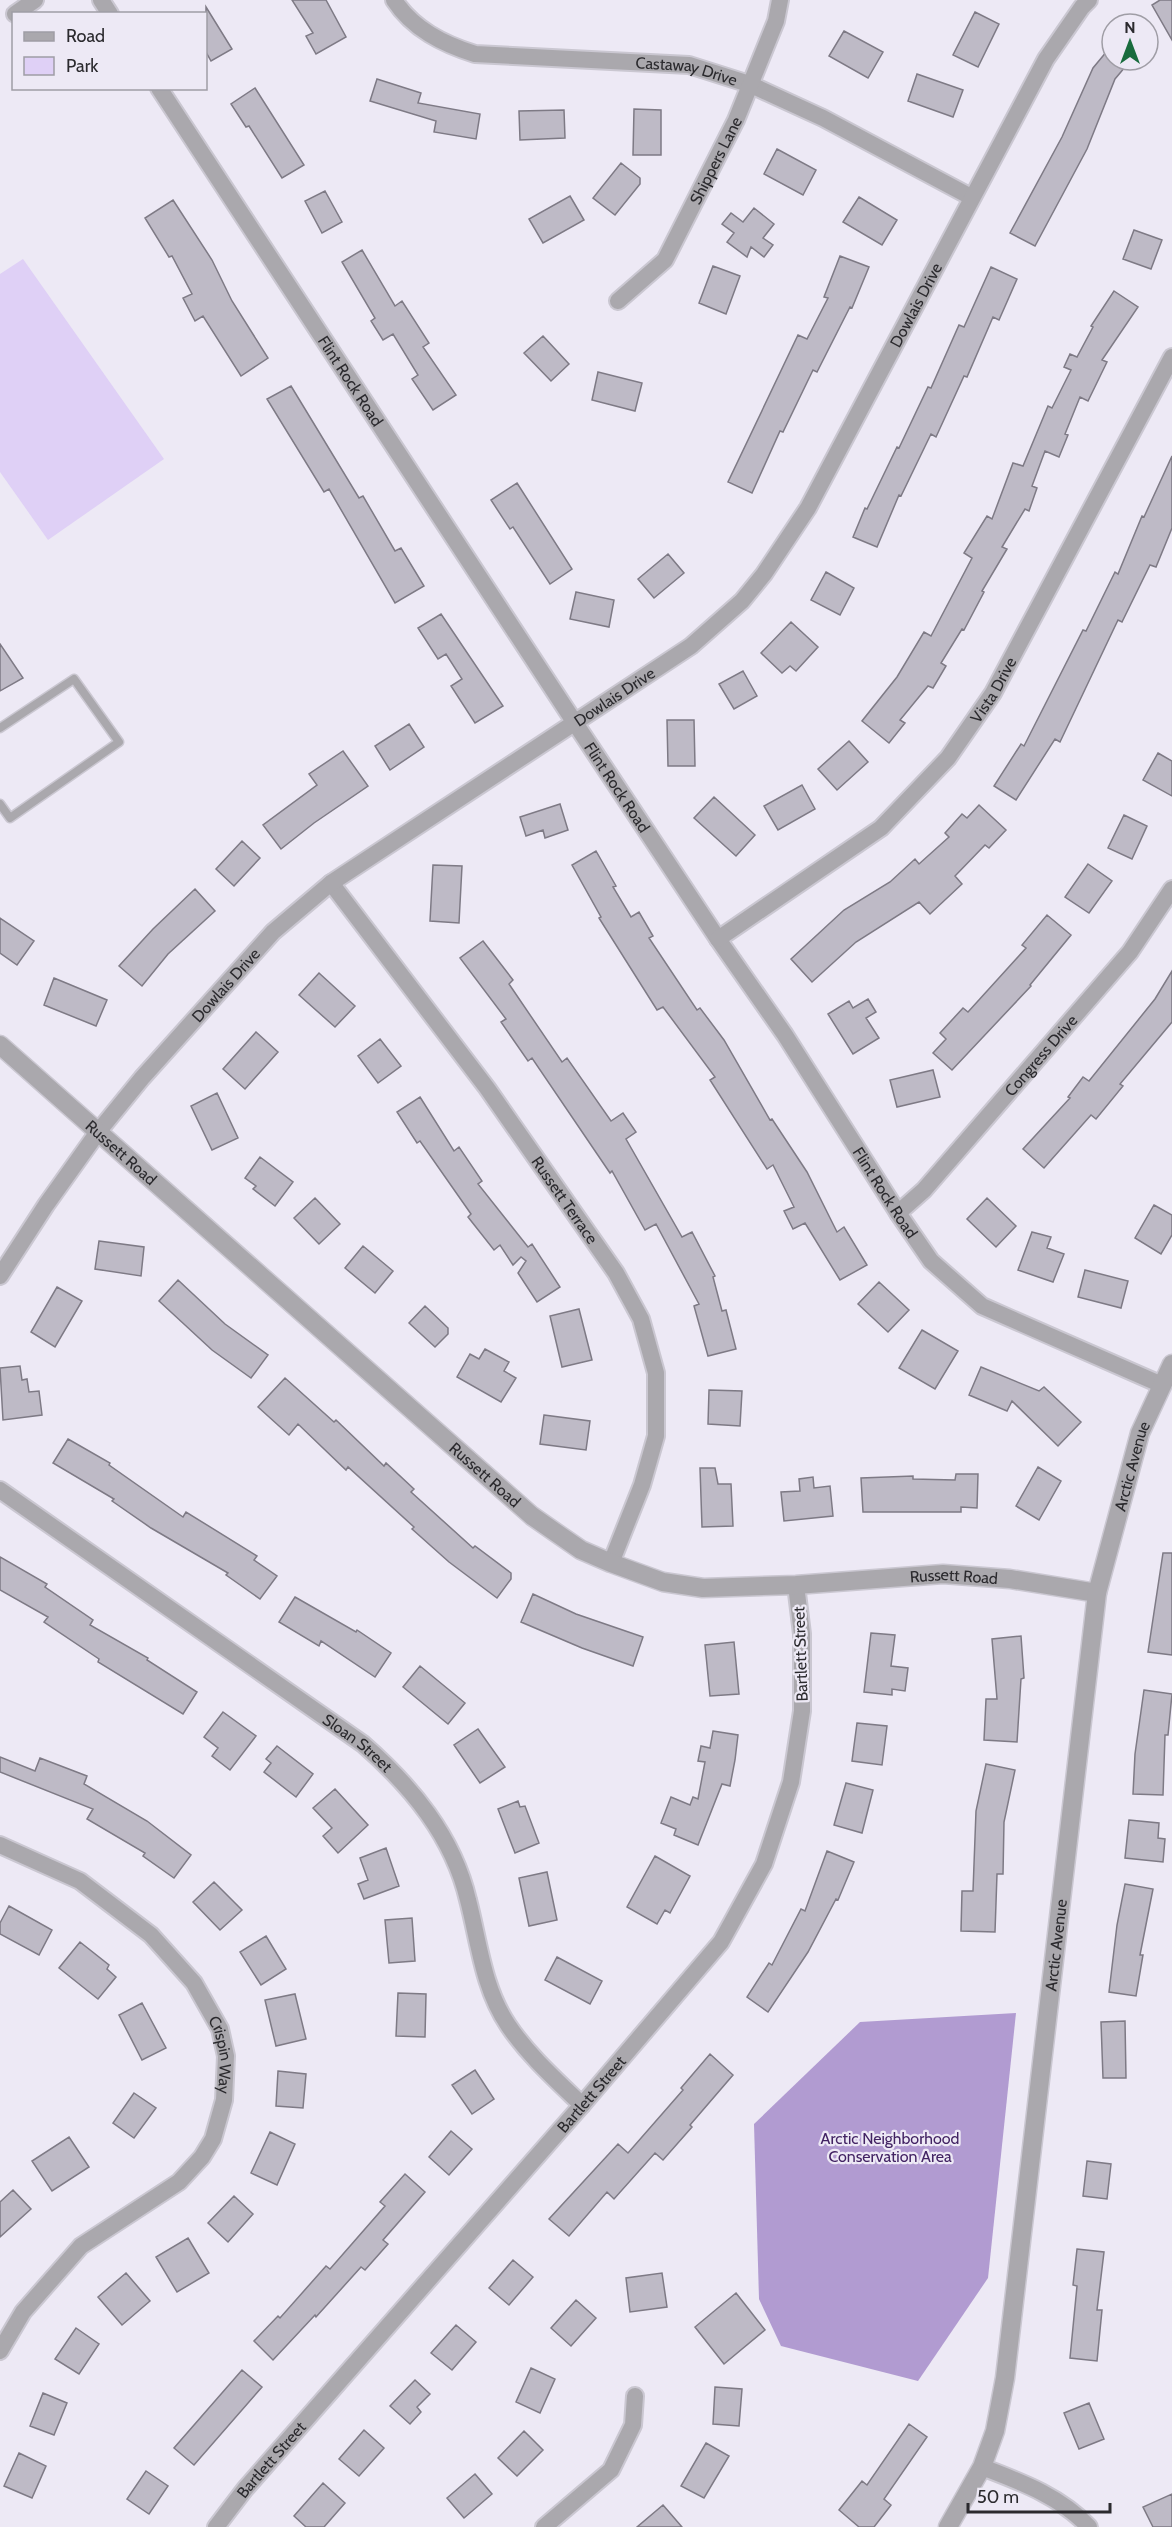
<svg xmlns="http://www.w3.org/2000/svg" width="1172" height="2527" font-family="Cabin,sans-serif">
  <rect width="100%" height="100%" fill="#ede9f5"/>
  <path fill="#dfd0f6" d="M23,259L164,459L48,540L0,472V274Z"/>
  <path fill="#b19bd1" d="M1016,2013L988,2278L918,2381L781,2346L759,2299L754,2124L860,2022Z"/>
  <path fill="#bebac6" stroke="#7e7a85" stroke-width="1.5" d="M292,0H326L346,37L316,54L306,36L313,33Z
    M1160,0H1172V40L1152,5Z
    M206,7L232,49L211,61L206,52Z
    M975,12L999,24L978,67L953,55Z
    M844,31L883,52L868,78L829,56Z
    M1112,45V60H1131L1115,79L1087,149L1035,246L1010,233L1062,137L1093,68Z
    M917,74L963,90L953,117L908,101Z
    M377,79L421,93L418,103L480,114L476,139L434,132L436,121L370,101Z
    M255,88L304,165L282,178L249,126L246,127L231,104Z
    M634,109L661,110V155H633Z
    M564,110L565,138L520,140L519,111Z
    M777,149L816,170L803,195L764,174Z
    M621,163L640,178V184L615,215L593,198Z
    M325,191L342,222L322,233L305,201Z
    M570,196L584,220L543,243L529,219Z
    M859,197L897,220L882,245L843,222Z
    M173,200L212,260L232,301L268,358L241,376L203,316L195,321L183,298L192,294L172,256L169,257L145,218Z
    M754,208L774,224L763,238L773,245L764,257L751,247L747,257L727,242L734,233L722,224L731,213L743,222Z
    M1134,230L1162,240L1151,269L1123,259Z
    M362,250L395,306L402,301L429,343L423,347L456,395L433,410L412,379L418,375L393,334L383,340L371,321L375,318L342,262Z
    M840,256L869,267L852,308L850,307L817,372L813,370L783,432L780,431L752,493L728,482L798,335L807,339L828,298L824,297Z
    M713,266L740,276L726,314L699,303Z
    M991,267L1017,279L999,320L993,317L967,377L964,376L936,437L931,434L901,496L899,495L877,547L853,537L865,508L867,509L897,447L899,448L928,387L931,388L959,325L964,327Z
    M1114,291L1138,307L1102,360L1107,362L1088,401L1080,397L1065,434L1068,435L1059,457L1045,451L1032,486L1037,488L1029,511L1025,509L1002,547L1007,549L982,591L984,592L964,630L962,629L941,663L946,666L933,688L928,686L900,720L905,723L889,743L862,721L897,677L924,632L931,636L972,558L964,553L987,516L992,519L1013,463L1023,466L1048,406L1052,408L1071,370L1064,367L1070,354L1077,357L1093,327L1091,326Z
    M543,336L569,364L551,381L524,353Z
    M598,372L642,383L635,411L592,400Z
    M291,386L359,498L363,496L395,551L401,548L424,586L395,603L329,489L324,492L267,399Z
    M1172,456V528L1156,567L1150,565L1122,622L1118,620L1060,742L1055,739L1016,800L994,786L1021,744L1024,746L1083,630L1086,631L1115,572L1118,574L1142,516L1144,517Z
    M517,483L572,569L550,584L513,527L510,529L491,500Z
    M668,554L684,573L654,598L638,579Z
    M826,572L854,588L840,615L811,600Z
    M576,592L614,600L609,627L570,619Z
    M441,614L503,706L475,723L451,686L462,679L446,654L438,659L418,628Z
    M791,622L818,647L796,671L790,666L782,673L761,653Z
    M0,644L23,678L0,691Z
    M743,671L757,696L734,709L719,684Z
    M667,720H694L695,766H668Z
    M409,724L424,747L390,770L375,746Z
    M849,741L868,762L837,790L818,769Z
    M343,751L368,786L314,823L281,849L263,825L317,785L309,774Z
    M1158,753L1172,761V796L1143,780Z
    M802,785L815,809L778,830L764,806Z
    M714,797L755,835L736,856L694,818Z
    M560,804L568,830L545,838L543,830L526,836L520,817Z
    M979,805L1006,830L989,848L985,845L955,876L962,884L930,914L919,902L856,942L812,982L791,959L844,910L890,882L915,859L919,864L949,837L945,833L962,814L967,818Z
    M1124,815L1147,826L1132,859L1108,848Z
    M242,841L260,858L234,886L216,869Z
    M596,851L616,886L613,887L631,917L639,912L653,936L649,938L697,1010L700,1008L724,1040L770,1120L772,1119L807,1172L837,1232L844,1227L867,1265L840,1280L805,1223L793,1229L784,1211L794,1207L773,1165L767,1169L710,1080L715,1077L663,1007L657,1010L599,918L601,917L572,865Z
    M1088,864L1112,881L1089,913L1065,897Z
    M433,865L462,866L459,923L430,921Z
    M195,889L215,911L168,954L142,986L119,966L153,929Z
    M1047,915L1071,935L1030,985L1031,986L952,1070L933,1053L946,1039L940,1033L963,1008L968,1012L1026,948L1022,945Z
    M0,918L34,941L17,965L0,953Z
    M483,941L513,980L509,984L562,1062L567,1058L611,1121L623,1113L636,1132L626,1139L682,1237L692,1232L715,1276L713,1277L722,1311L726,1310L736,1349L708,1356L694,1306L699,1304L656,1224L645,1230L612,1171L610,1173L532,1058L528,1061L501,1022L506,1019L460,958Z
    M1172,971V1022L1120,1084L1123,1086L1096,1119L1091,1115L1044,1168L1023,1149L1070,1098L1068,1097L1083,1077L1089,1081L1155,999Z
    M319,973L355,1006L335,1027L299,995Z
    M54,978L107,1000L96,1026L44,1005Z
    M868,999L876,1012L866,1018L879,1038L853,1054L828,1014L849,1001L853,1008Z
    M256,1032L278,1052L245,1089L223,1069Z
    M380,1039L401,1066L378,1083L358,1056Z
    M933,1070L940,1097L897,1107L890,1080Z
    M217,1093L238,1138L212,1150L191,1106Z
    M420,1097L454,1151L459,1147L482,1181L478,1184L528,1247L532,1244L560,1287L537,1302L518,1273L526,1261L521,1257L513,1265L500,1245L494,1250L468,1217L471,1214L420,1141L417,1143L397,1112Z
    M260,1157L293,1182L275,1206L253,1189L256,1186L245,1178Z
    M315,1198L340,1224L319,1244L294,1218Z
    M987,1198L1016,1226L996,1247L967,1219Z
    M1154,1205L1172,1215V1235L1161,1254L1135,1238Z
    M1032,1232L1051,1237L1047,1248L1064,1254L1053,1282L1018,1270Z
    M99,1241L144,1247L141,1276L95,1269Z
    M363,1246L393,1271L375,1293L345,1268Z
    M1085,1270L1128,1281L1121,1308L1078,1297Z
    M178,1280L225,1324L268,1355L251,1378L212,1350L159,1301Z
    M879,1282L909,1310L888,1332L858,1304Z
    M57,1287L82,1301L55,1347L31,1332Z
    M425,1306L448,1328V1334L435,1347L409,1323Z
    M579,1309L592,1360L562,1367L550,1316Z
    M922,1330L958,1351L935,1389L899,1368Z
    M485,1349L509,1362L504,1371L516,1378L501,1402L457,1377L470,1354L479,1359Z
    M20,1366L22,1380L27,1379L29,1392L39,1391L42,1415L3,1420L0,1368Z
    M981,1367L1039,1391L1044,1387L1081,1422L1058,1446L1012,1401L1007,1411L969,1395Z
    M285,1378L334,1422L336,1420L384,1466L386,1463L414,1489L411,1492L473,1548L475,1546L511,1573V1579L497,1598L449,1562L412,1529L414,1527L348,1467L346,1470L298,1424L289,1435L258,1407Z
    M709,1390L742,1391L740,1426L708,1424Z
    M544,1415L590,1421L586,1450L540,1444Z
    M68,1439L110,1463L109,1465L183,1517L186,1512L257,1556L254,1560L277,1576L260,1599L226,1575L228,1573L151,1528L112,1501L114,1499L53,1463Z
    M1038,1467L1061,1481L1039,1520L1016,1506Z
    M700,1468H715L718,1484H731L733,1526L702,1527Z
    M956,1474H978L977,1508L961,1507V1512H863L861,1478L913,1476V1479L955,1480Z
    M813,1477L814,1488L830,1486L833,1516L784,1521L781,1492L800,1491L799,1479Z
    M1163,1553H1172V1655L1148,1652Z
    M0,1557L47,1584L45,1587L93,1620L90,1625L148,1658L147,1660L197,1692L183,1714L98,1662L99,1659L44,1622L48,1617L0,1590Z
    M533,1594L576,1614L643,1637L633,1666L582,1648L521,1622Z
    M295,1597L356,1632L357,1630L391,1653L375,1677L321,1641L319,1646L279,1622Z
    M871,1633L895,1635L891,1666L908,1668L905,1691L892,1689V1695L864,1692Z
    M1021,1636L1024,1678L1021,1679L1017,1742L984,1740L986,1699H997L992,1639Z
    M734,1642L739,1694L710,1696L705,1645Z
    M420,1666L465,1703L448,1724L403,1687Z
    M1144,1690L1172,1694L1168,1735H1165L1163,1795L1133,1794L1135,1754Z
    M223,1712L256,1736L230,1770L212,1756L218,1748L204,1737Z
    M857,1723L887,1726L882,1765L852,1761Z
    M478,1729L505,1767L480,1783L454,1745Z
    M713,1731L738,1735L735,1760L730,1786L722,1784L698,1845L674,1835L676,1829L661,1823L671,1797L690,1805L693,1797L698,1799L705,1762L698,1761L701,1746L710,1748Z
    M277,1746L313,1774L296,1797L264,1772L271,1763L266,1759Z
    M0,1757L35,1771L40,1758L87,1776L84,1784L147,1821L191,1855L174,1878L143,1856L145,1853L87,1819L93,1809L0,1772Z
    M986,1764L1015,1770L1004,1822L1003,1874H997L995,1932L961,1931L962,1891H973L976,1811Z
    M846,1783L873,1790L862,1833L834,1825Z
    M335,1789L368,1825L338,1853L323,1836L332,1828L313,1808Z
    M518,1801L520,1807L525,1806L539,1843L515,1853L498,1809Z
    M1129,1820L1159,1823L1158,1838L1165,1839L1163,1862L1125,1858Z
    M386,1848L399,1886L364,1899L358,1884L368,1880L360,1858Z
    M827,1851L854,1862L838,1900L836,1899L808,1952L768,2012L747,1997L769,1963L772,1965L801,1909L805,1911Z
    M655,1856L690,1876L670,1913L665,1910L657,1924L627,1907Z
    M547,1872L557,1920L529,1926L519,1878Z
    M214,1882L242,1910L220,1930L193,1902Z
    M1125,1884L1153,1889L1140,1955H1143L1136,1996L1109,1992L1117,1925Z
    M9,1906L52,1930L39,1955L0,1934V1923Z
    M412,1918L415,1961L389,1963L385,1920Z
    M266,1936L286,1969L261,1985L240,1952Z
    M80,1942L109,1965L107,1969L116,1977L98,1999L59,1968Z
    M557,1957L602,1981L590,2004L545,1980Z
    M398,1993L426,1994L425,2037L396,2036Z
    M295,1994L306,2039L276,2046L265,2000Z
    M142,2003L166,2048L142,2060L119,2015Z
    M1125,2021L1126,2078H1103L1101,2022Z
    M710,2054L733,2075L690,2125L692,2127L663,2160L655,2153L614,2199L607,2192L569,2236L549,2219L618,2144L628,2153L683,2090L681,2088Z
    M475,2070L494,2099L472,2114L452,2085Z
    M278,2071L306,2074L303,2108L276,2106Z
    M134,2093L156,2108L134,2138L113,2123Z
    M451,2131L472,2149L449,2175L429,2157Z
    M270,2132L295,2144L277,2185L251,2173Z
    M69,2137L89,2167L52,2191L32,2161Z
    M1087,2161L1111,2164L1107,2199L1083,2196Z
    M405,2174L425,2192L383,2240L388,2244L365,2270L361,2267L316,2317L315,2315L273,2360L254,2341L278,2316L280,2318L326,2266L330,2269L385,2206L380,2202Z
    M13,2190L31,2209L0,2237V2202Z
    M234,2196L253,2214L228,2242L208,2223Z
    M188,2238L209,2273L177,2292L156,2257Z
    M1077,2249L1104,2252L1097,2310H1102L1097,2361L1070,2358L1077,2286L1073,2285Z
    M513,2260L533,2277L509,2305L489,2288Z
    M126,2273L150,2301L122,2325L98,2297Z
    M662,2273L667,2307L630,2312L626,2278Z
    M736,2293L765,2330L724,2364L695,2327Z
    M576,2300L596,2318L571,2346L551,2328Z
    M456,2325L476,2342L452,2370L431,2353Z
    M76,2328L99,2344L79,2374L55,2359Z
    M531,2368L555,2379L540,2413L516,2402Z
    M242,2370L262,2387L194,2465L174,2448Z
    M415,2380L430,2394L417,2407L421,2412L410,2424L390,2406Z
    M715,2387L742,2389L739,2426L713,2424Z
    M43,2393L67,2403L54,2435L30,2426Z
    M1089,2403L1104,2439L1079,2449L1064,2413Z
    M909,2424L927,2437L884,2499L891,2505L874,2527H859L839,2510L862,2481L867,2485Z
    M364,2430L384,2448L359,2476L339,2459Z
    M524,2431L543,2450L517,2476L498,2458Z
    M706,2443L729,2456L704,2498L681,2486Z
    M19,2453L46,2466L32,2498L4,2486Z
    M146,2471L168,2486L149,2514L127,2499Z
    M475,2474L492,2494L464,2518L447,2498Z
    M323,2483L345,2503L324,2527H306L294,2516Z
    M1172,2494V2527H1153L1143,2507Z
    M663,2505L682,2527H637Z"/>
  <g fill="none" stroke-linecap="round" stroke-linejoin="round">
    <g stroke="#cac7d1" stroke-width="11">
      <path id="service" d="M0,728L74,679L119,742L10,818L0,804"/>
    </g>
    <g stroke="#cac7d1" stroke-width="20">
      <g id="minor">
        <path d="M101,0L110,14"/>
        <path id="s1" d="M394,0C413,29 443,44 475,54L689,65L749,84L823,118L971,197"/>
        <path d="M15,14L35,0"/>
        <path id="s2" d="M159,88L575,723L718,939L785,1035L898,1213L931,1261L982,1306L1162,1385"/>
        <path id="s3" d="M618,301L665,260L736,120L776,21L780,0"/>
        <path id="s4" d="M331,883L487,1088L616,1273L641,1319L656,1373V1436L642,1485L611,1563"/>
        <path id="s5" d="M718,939L881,828L948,758L993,693L1172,357"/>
        <path id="s6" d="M898,1213L924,1190L1130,952L1172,889"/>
        <path id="s7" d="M0,1276L46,1205L98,1132L142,1078L273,932L331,883L691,646L742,601L764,574L808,508L1046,59L1082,7L1089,0"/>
        <path id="s8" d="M0,1490L363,1744C411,1786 453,1836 468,1900C479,1942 483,1988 508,2025C528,2055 556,2080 582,2105"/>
        <path id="s9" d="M0,1845L80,1881L151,1935L194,1983L220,2029L226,2056L224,2100L213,2139L202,2157L179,2182L81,2246L23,2312L0,2351"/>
        <path d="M982,2467C1021,2482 1060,2496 1089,2527"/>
        <path id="s10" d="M216,2527L245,2489L582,2105L721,1942L764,1864L791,1782L802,1711V1634L796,1585"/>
        <path d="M544,2527L611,2470L633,2425L635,2396"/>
      </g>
    </g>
    <g stroke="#cac7d1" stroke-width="21">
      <g id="tertiary">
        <path id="s11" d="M0,1045L532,1516L581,1550L611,1563L663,1582L703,1588L796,1585L943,1574L1010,1579L1097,1593"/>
        <path id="s12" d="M948,2527L982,2467L995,2431L1005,2378L1097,1593L1140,1433L1172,1364"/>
      </g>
    </g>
    <use href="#service" stroke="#aaa8ad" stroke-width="8"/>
    <use href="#minor" stroke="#aaa8ad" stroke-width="16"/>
    <use href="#tertiary" stroke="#aaa8ad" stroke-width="18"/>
  </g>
  <g text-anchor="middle" stroke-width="4.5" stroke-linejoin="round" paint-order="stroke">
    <g font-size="16" fill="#2b2a2e" stroke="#ede9f5">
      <text dy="6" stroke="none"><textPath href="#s1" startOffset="312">Castaway Drive</textPath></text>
      <text dy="6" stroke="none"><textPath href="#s3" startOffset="174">Shippers Lane</textPath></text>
      <text dy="6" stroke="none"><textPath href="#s7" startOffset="1359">Dowlais Drive</textPath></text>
      <text dy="6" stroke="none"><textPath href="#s2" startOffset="350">Flint Rock Road</textPath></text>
      <text dy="6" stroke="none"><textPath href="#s5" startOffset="376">Vista Drive</textPath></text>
      <text dy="6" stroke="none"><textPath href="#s7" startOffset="855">Dowlais Drive</textPath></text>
      <text dy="6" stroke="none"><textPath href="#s2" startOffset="836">Flint Rock Road</textPath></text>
      <text dy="6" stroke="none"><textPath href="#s7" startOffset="369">Dowlais Drive</textPath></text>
      <text dy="6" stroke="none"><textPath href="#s6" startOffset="213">Congress Drive</textPath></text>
      <text dy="6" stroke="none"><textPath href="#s11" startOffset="162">Russett Road</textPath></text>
      <text dy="6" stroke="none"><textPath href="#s2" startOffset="1322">Flint Rock Road</textPath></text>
      <text dy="6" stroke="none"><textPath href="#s4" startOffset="394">Russett Terrace</textPath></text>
      <text dy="6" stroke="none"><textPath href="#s12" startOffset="1083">Arctic Avenue</textPath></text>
      <text dy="6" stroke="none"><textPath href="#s11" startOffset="648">Russett Road</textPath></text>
      <text dy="6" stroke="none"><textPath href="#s11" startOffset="1150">Russett Road</textPath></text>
      <text transform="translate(800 1654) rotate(-92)" y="6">Bartlett Street</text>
      <text dy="6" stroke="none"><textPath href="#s8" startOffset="438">Sloan Street</textPath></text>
      <text dy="6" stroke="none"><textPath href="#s12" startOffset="597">Arctic Avenue</textPath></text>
      <text dy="6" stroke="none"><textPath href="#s9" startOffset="320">Crispin Way</textPath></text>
      <text dy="6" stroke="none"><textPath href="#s10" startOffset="573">Bartlett Street</textPath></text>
      <text dy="6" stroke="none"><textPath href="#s10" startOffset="87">Bartlett Street</textPath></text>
    </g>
    <g font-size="16" fill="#422363" stroke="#ede9f5">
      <text x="890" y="2144">Arctic Neighborhood<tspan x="890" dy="18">Conservation Area</tspan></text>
    </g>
  </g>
  <rect x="12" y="12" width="195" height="78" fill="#ede9f5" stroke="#9f9da5" stroke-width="1.5"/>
  <rect x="24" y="32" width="30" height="9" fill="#aaa8ad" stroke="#9f9da5" stroke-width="1.5"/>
  <text x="66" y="42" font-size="18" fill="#2b2a2e">Road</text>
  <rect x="24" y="57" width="30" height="18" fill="#dfd0f6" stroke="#9f9da5" stroke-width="1.5"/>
  <text x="66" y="72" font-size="18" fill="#2b2a2e">Park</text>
  <g transform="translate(1130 42)"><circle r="28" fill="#ede9f5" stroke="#9f9da5" stroke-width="1.5"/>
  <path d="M0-4.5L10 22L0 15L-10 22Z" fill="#196c3d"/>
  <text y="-9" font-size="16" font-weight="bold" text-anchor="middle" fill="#2b2a2e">N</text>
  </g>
  <path d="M968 2503v9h142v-9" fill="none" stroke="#2b2a2e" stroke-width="3"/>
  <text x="977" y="2503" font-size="18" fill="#2b2a2e" stroke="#ede9f5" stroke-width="4.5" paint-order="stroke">50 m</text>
</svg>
